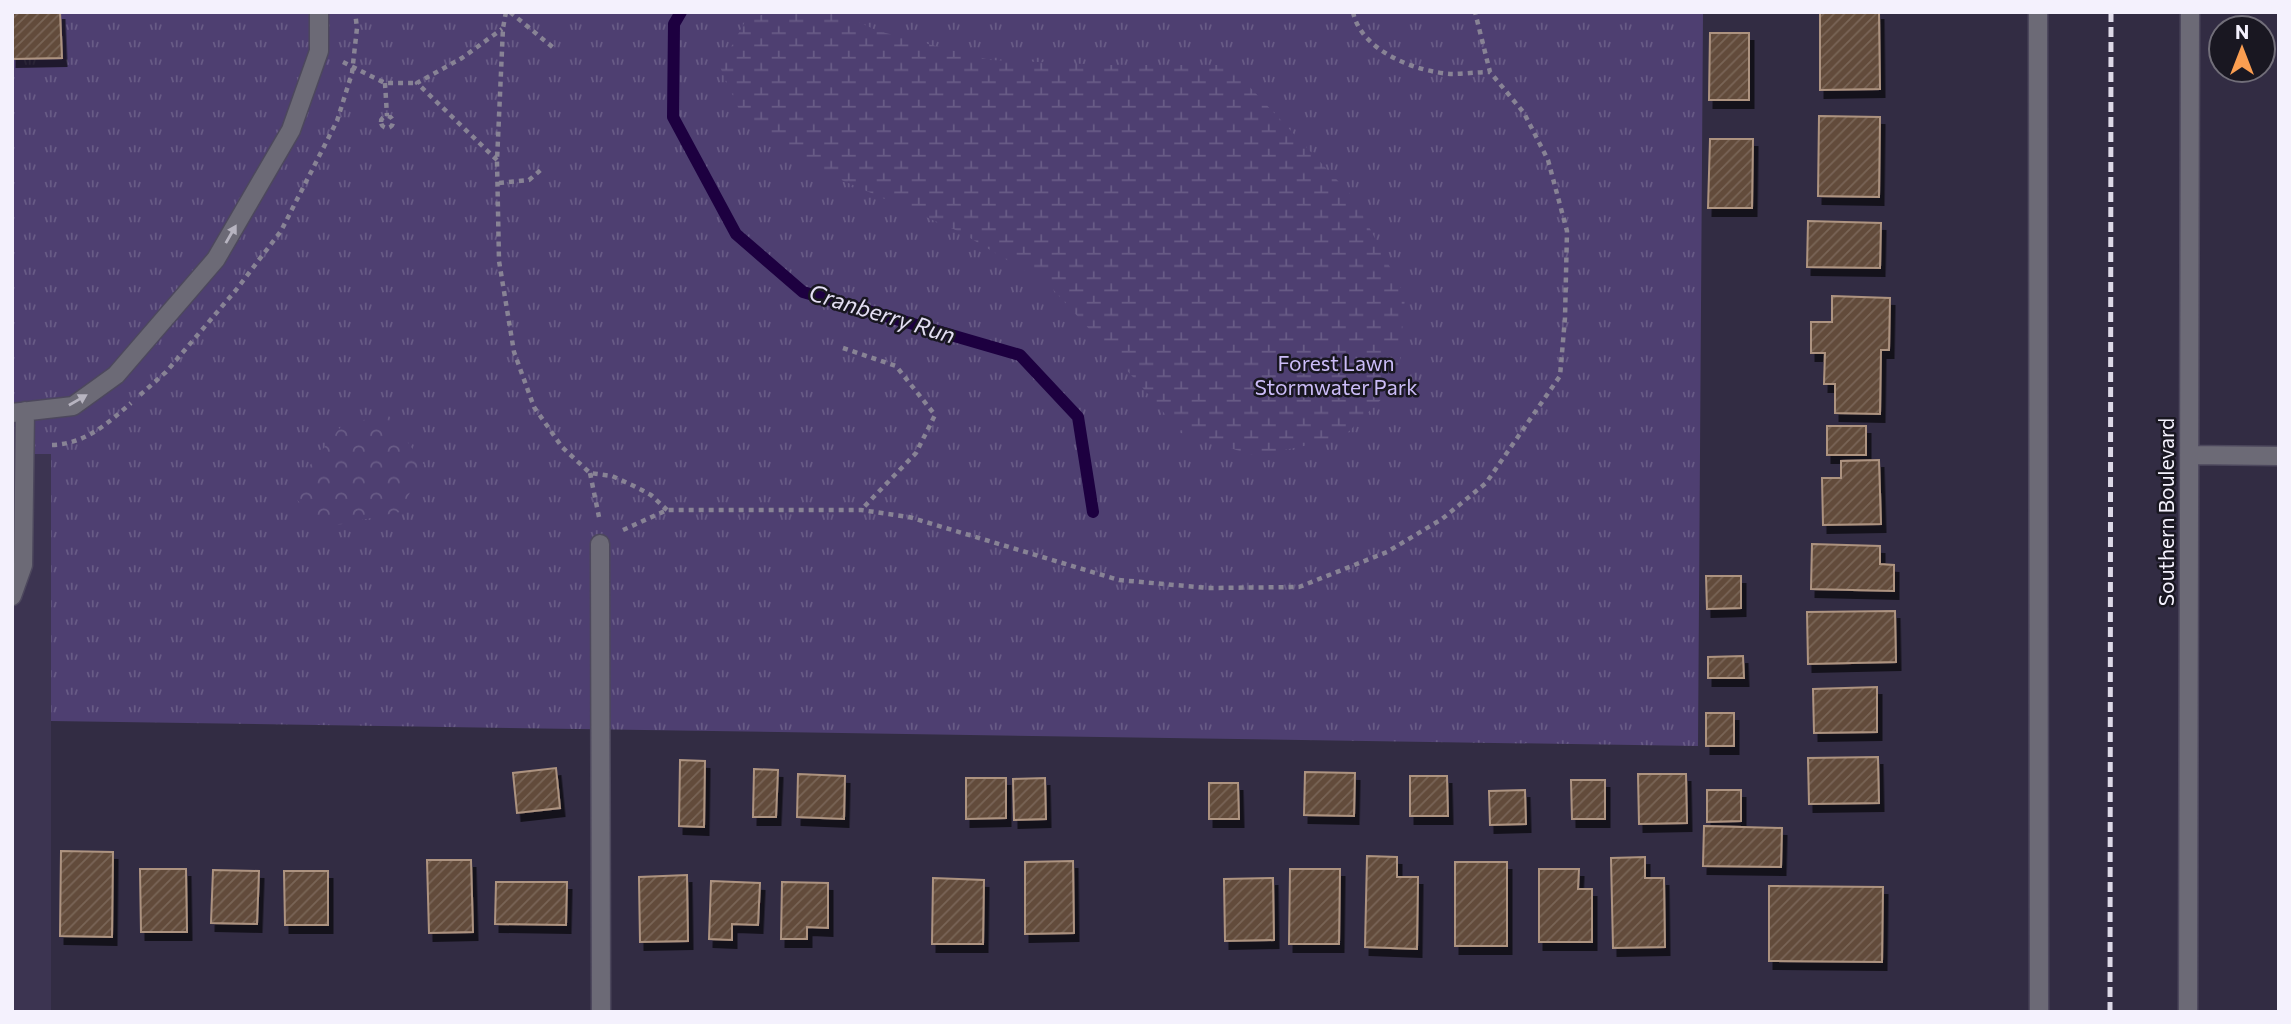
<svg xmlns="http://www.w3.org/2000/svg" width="2291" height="1024" font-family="Commissioner,sans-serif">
  <defs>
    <pattern id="grass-tufts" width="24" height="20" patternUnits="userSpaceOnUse" patternTransform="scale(1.75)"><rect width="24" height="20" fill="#4e3f71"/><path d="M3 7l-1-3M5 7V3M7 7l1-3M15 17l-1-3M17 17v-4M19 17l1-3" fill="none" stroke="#685b86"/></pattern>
    <pattern id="forest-crowns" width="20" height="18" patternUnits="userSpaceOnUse" patternTransform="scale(1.75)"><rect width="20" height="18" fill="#4e3f71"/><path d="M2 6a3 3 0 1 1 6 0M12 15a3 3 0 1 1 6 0" fill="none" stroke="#685b86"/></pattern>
    <pattern id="wetland-marsh" width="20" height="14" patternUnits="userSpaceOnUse" patternTransform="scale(1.75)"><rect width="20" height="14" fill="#4e3f71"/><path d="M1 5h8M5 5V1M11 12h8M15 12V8" fill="none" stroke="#685b86"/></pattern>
    <pattern id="building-hatch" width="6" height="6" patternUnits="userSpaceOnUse" patternTransform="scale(1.75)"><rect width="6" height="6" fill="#624b3a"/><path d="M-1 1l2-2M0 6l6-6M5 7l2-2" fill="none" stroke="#796557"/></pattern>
    <filter id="shadow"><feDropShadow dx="4.5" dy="8" stdDeviation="0" flood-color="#0009"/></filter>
  </defs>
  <rect width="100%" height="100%" fill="#322c43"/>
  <path fill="#3c3451" d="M12,454H51V1012H12Z"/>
  <path fill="url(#grass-tufts)" d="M12,12H1703L1698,746L51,721V454H12Z"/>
  <path fill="url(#forest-crowns)" d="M389,416L424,465L400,512L323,528L289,491L344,423Z"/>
  <path fill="url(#wetland-marsh)" d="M776,12H837L878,31L990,60L1109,65H1229L1354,198L1405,296L1398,383L1342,438L1256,456L1181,433L1142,387L1049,285L960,232L821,171L747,127L720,67L747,18Z"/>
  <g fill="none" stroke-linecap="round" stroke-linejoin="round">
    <path stroke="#1d0040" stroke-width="12" d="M681,12L674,24L673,117L736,234L803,292L1020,355L1078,417L1093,512"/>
  </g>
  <path fill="url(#building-hatch)" stroke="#ad9380" stroke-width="2" filter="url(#shadow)" d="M12,12H60L62,58L12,59Z
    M1820,12H1879L1880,89L1820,90Z
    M1710,33H1749V100H1709Z
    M1819,116L1880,117L1879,197L1818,196Z
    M1710,139H1753L1752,208H1708Z
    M1808,221L1881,223L1880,268L1807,267Z
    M1832,296L1890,298L1889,350H1881L1880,414L1835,413V384H1824L1825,353H1811V322H1832Z
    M1827,426H1866V455H1827Z
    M1879,460L1881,524L1823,525L1822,478H1841V461Z
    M1812,544L1880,546V564L1894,565V591L1811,589Z
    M1706,576H1741V608L1707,609Z
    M1895,611L1896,662L1808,664L1807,612Z
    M1743,656L1744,678H1708V657Z
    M1877,687V732L1814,733L1813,689Z
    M1706,713H1734V746H1706Z
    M1878,757L1879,803L1809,804L1808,758Z
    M680,760L705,761L704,827L679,826Z
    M556,768L560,808L517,813L513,773Z
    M754,769L778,770L776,817H753Z
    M1305,772L1355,773L1354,816L1304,815Z
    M798,774L845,776L844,819L797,817Z
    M1638,774H1686L1687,823L1639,824Z
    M1410,776H1447L1448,816H1410Z
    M966,778H1006V818L966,819Z
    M1045,778L1046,819L1014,820L1013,779Z
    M1571,780H1605V819H1572Z
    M1209,783H1238L1239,819H1209Z
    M1525,790L1526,824L1490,825L1489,791Z
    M1707,790H1741V821L1707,822Z
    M1704,826L1782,828L1781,867L1703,866Z
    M61,851L113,852L112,937L60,936Z
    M1367,856L1397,857V877H1418L1417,949L1365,947Z
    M1645,857V878H1664L1665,947L1613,948L1611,858Z
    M427,860H471L473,932L429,933Z
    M1073,861L1074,933L1025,934V862Z
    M1455,862H1507V946H1455Z
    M140,869H186L187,932H141Z
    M1290,869H1340L1339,944H1289Z
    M1539,869H1579L1578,889H1592V942H1539Z
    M213,870L259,871L257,924L211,923Z
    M284,871H328V925H285Z
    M687,875L688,941L640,942L639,877Z
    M933,878L984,880L983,944H932Z
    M1273,878L1274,940L1225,941L1224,879Z
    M711,881L760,883L758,925L732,924V940L709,939Z
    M496,882H567L566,925L495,924Z
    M782,882L828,883V928L807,927V939H781Z
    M1769,886L1883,887L1882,962L1769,961Z"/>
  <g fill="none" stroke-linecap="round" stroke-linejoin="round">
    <g stroke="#4d485d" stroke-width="21">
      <path id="minor" d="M2038,12L2039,1012
        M12,413L73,406L116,375L216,259L291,130L319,51V12
        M2189,455L2279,456
        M600,544L601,1012
        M12,596L23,565L25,411
        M2188,1012L2190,12"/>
    </g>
    <path stroke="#888395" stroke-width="4.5" stroke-dasharray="5 5" stroke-linecap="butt" d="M506,12L503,28L497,161L499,261L514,352L534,407L562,447L590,473L612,476L634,486L651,495L667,510
      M510,12L556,50
      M1353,12C1361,51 1416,72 1452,74C1464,74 1477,72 1490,72
      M343,62L385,83H417
      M385,83L387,116
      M381 122a6 6 0 1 1 12 0a6 6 0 1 1-12 0Z
      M497,160L417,83L462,58L502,29
      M499,183L529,180L543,168
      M843,348L896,366L935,415L916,453L861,510
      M140,395L166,372L236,290L281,231L337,121L352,73L357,28L355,12
      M52,445C85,444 107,424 131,403
      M590,473L599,517
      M623,530L667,510H861L909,517L1119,580L1208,588L1299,587L1387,552L1442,519L1486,483L1560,376L1565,318L1567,231L1548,160L1524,113L1490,72L1475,12"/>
    <use href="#minor" stroke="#6c6a76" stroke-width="18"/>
    <path stroke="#ddd9e7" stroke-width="5" stroke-dasharray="10 5" stroke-linecap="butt" d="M2110,1012L2111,12"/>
  </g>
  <defs><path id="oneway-solid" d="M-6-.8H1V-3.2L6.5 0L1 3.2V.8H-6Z" transform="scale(1.75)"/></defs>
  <g fill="#b7b4c0">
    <use href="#oneway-solid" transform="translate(231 234) rotate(-60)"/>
    <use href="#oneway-solid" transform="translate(78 400) rotate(-30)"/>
  </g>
  <g text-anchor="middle" stroke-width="5" stroke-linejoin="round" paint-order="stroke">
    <g font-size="21" fill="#ccbdf8" stroke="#191721">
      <text x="1336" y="371">Forest Lawn<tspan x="1336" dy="24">Stormwater Park</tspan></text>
    </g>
    <g font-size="21" fill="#f4f1fd" stroke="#191721">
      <text transform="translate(2167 512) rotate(-90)" y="7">Southern Boulevard</text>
    </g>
    <g font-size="23" font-style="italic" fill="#e4dff3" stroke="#191721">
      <text transform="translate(882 314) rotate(17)" y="8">Cranberry Run</text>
    </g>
  </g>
  <rect width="2291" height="1024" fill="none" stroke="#f4f1fd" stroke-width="28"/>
  <g transform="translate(2242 49)"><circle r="33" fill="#191721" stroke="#716e79" stroke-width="2"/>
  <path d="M0-5L12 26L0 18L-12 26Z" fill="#fb9e51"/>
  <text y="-10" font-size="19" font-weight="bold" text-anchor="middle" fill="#f4f1fd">N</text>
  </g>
</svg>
